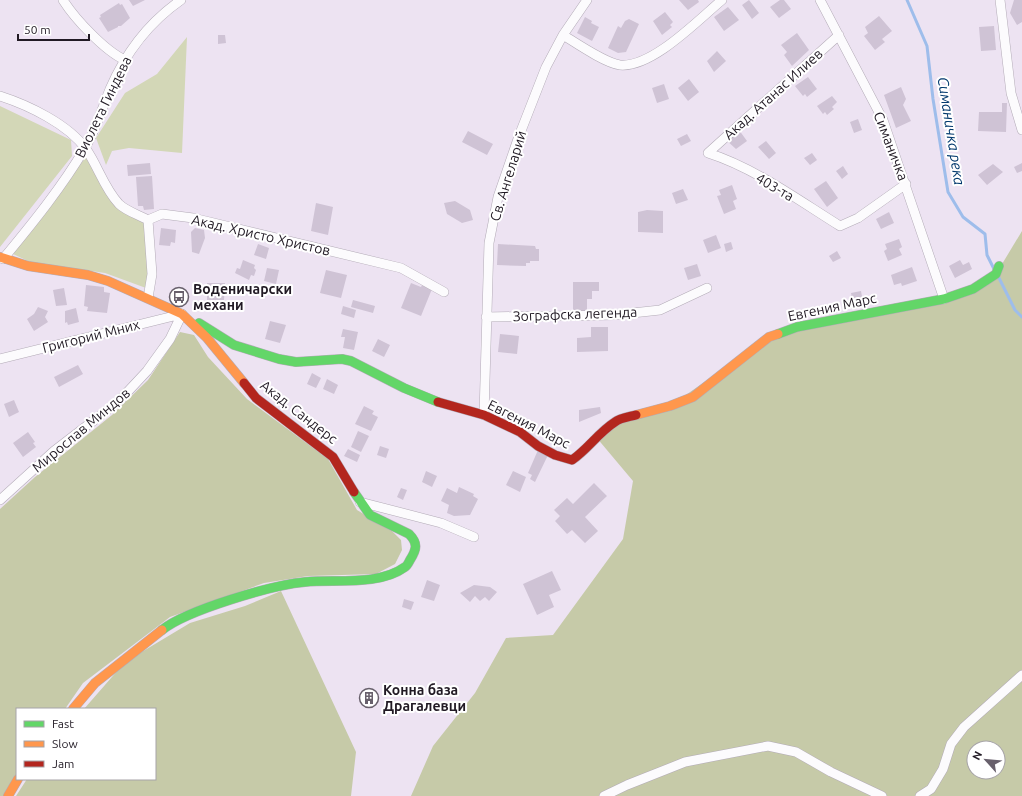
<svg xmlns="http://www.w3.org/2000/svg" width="1022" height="796" font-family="Ubuntu,sans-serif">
  <rect width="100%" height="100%" fill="#ede3f2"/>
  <path fill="#d3d7b7" d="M187,37L182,153L129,148L112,151L106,165L96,138L125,93L157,74Z
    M0,106L71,140L72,156L0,247Z
    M86,157L105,192L148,218L150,271L146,288L105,273L30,262L11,253Z"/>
  <path fill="#c6caa8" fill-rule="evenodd" d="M1022,231V796H411L433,746L475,693L506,638L553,635L623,539L633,481L596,437L616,421L670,406L769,337L944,299L996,274ZM974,748H998V772H974Z
    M180,332L194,335L208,357L247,399L328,459L357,510L392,531L401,540L402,550L395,564L376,574L308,576L264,583L170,617L83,683L65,709H17V776L3,796H0V509L35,477L112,415L148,380Z
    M281,591L356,752L351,796H16L27,779H155V709H84L125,662L190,623L245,606Z"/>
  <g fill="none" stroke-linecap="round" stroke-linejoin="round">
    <path stroke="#9ebdeb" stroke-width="3" d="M907,0L927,46L933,99L948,192L963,217L985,234L987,255L994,269
      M998,276L1015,310L1022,317"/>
  </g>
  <path fill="#cfc3d5" d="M129,0H145L133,6Z
    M679,0H698L699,2L688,10Z
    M749,0L759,13L752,19L742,5Z
    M780,0H784L791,9L779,18L770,7Z
    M1014,0H1022V22L1017,25L1010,13Z
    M119,3L120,5L122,4L130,18L121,26H118V27L108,32L99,18L101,17L100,15Z
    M728,7L739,20L724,31L714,17Z
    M665,12L673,22L670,25L672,27L662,35L653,21Z
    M879,16L892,31L882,39L885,42L875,50L864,36L868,33L865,27Z
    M585,17L592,21L591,23L599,27L592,41L577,33Z
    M629,19L639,24L626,52L618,53L608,48L618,26L621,28L625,21Z
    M994,26L996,50L981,51L979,27Z
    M797,33L809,50L792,66L784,55L787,52L781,45Z
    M218,35H225L226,43L218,44Z
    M717,51L726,61L714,72L707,61Z
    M808,77L817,89L807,97L805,94L803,96L795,86Z
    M689,79L699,92L688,101L678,88Z
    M664,84L669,99L657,103L652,88Z
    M901,87L906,99L903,105L911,121L896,128L884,95Z
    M832,96L837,102L832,107L834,109L827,115L825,112L823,114L817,106Z
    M1002,103H1007L1006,132L978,131L979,112H1002Z
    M858,119L862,130L854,133L850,122Z
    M739,130L747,141L736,149L726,140Z
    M468,131L493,144L487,155L462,142Z
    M687,134L691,141L681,146L677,139Z
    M766,141L776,153L769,159L758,147Z
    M812,153L817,160L810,165L804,158Z
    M150,163L151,174L128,176L127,165Z
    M1022,163V171L1017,173L1014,167Z
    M993,164L1003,172L987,185L978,175Z
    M843,166L848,174L842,179L836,171Z
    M152,176L154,209L144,210L143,206H138L136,177Z
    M826,181L838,198L827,207L814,189Z
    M732,185L737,199L733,201L736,209L724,214L717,196L721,195L719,190Z
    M683,189L688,200L676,204L672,193Z
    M455,201L470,210L473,220L462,223L447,214L444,203Z
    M316,203L333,207L328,235L311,231Z
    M647,210L663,211V233L638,232V212Z
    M889,212L894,223L881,229L876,219Z
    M161,228L176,230L175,243L171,242L170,246L159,245Z
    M195,228L204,230L205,238L199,254L192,252L191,232Z
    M716,235L721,248L708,253L703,240Z
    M899,239L902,247L899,249L902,255L888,261L884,251L887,249L885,244Z
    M731,242L733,249L726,252L724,244Z
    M258,244L269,248L266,259L254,255Z
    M498,244L535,246L536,249H539V261H530V263H526V266L497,265Z
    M837,251L841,258L833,262L829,256Z
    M243,260L255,265L254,268L256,270L254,276L251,275L249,280L235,273L237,268L240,269Z
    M960,260L963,265L969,262L972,269L955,278L949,266Z
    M697,264L701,276L688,280L684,268Z
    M912,267L917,281L902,286L901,283L894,285L891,275Z
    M267,268L279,270L276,284L264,281Z
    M326,270L347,275L341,298L320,293Z
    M573,282H599V291H592V299H587V311H573Z
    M207,283H225L224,300H207Z
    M411,283L421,287L422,285L432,289L421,316L401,308Z
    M86,285L104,287V292L110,293L107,313L87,311L88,307L84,306Z
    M64,288L67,305L56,306L53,290Z
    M861,291L863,302L853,304L851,293Z
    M353,300L375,306L373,313L351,307Z
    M343,306L356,310L354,318L341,314Z
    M38,307L48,311L45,317L48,322L34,331L27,319L34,314Z
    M76,308L79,322L68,325L67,322L65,323V311Z
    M270,321L286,325L280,343L265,339Z
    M591,327H608V351L577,352V338L591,337Z
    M343,329L358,332L354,350L343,348L345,337H341Z
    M500,334L519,336L517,354L498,352Z
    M378,339L390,345L384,357L372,351Z
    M78,365L83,374L59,387L54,377Z
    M312,373L321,378L316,388L307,384Z
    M327,379L338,385L334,394L323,389Z
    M14,400L19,412L9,417L4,404Z
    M364,406L374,411L372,414L378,417L371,431L355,424Z
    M600,407L601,413L579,422V410Z
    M358,431L369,436L361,452L351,447Z
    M28,432L35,442L33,443L36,447L23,457L13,443Z
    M380,446L389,449L386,458L377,455Z
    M348,449L360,455L357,462L344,456Z
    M538,450L548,455L535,482L530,479L532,475L528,473Z
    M426,471L437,476L432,487L422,482Z
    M513,471L526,477L520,492L506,485Z
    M594,483L607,496L585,517L598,531L585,543L572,530L567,534L555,521L560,516L554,510L567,498L573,504Z
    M459,487L474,494L473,496L478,499L470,515L454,516L447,513L449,505L441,501L447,488L457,493Z
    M401,488L407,490L403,500L397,497Z
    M552,571L561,590L549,595L554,607L537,615L523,584Z
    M427,580L440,585L434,601L421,597Z
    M474,585L490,587L497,592L489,601L485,597L480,601L475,596L470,602L460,593Z
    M404,599L414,602L411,610L402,607Z
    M363,691H376L375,705L362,704Z"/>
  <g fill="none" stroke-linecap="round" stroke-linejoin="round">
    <g stroke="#b3abb7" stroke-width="10">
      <path id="street" d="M63,0C75,19 105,51 125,60
        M820,0L883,120L944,299
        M1000,0L1011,93L1022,130
        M563,35C576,43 605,63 620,65C652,68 698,20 722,0
        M839,35L708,153C755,168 798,200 840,226L858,218L906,184
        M0,96C28,105 68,124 86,149C98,166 104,188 119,204C126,211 139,215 148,220
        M148,220L162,214L193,218L401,268L444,292
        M3,259C32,224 62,187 85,148C96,129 102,109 110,89C126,52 148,23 181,0
        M148,298L152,274L148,220
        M486,317L614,315L660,310L707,288
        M0,359L182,314
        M484,415L489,243L498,197L519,136L546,67L563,35L587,0
        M0,500L54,451L119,401L147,371L170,339L182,314
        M360,502L441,523L474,537
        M604,796L627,785L685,762L768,746L796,752L831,772L882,796
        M920,796L931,789L943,769L951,744L964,727L1022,675"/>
    </g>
    <g stroke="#b3abb7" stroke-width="10">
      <path id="fast" d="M199,323L234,345L279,359L296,362L342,359L351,361L404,388L438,402
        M778,334L797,327L944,299L973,289L996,274L999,266
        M162,630C187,610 272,585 305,582C336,579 379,586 405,567C407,566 409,562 410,560C417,549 418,543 409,534L370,515L354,492"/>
    </g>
    <g stroke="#b3abb7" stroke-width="10">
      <path id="slow" d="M0,257L28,266L88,275L108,281L182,314L207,338L244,383
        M636,415L670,406L693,397L769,337L778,334
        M73,709L95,683L162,630
        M8,796L18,779"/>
    </g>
    <g stroke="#b3abb7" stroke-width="10">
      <path id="jam" d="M244,383L256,398L333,457L354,492
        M438,402L484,415L520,432L538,446L555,455L572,460C588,449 598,433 615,422C620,418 629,417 636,415"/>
    </g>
    <use href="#street" stroke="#fcfbfd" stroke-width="9"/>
    <use href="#fast" stroke="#63d668" stroke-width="9"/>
    <use href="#slow" stroke="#ff974d" stroke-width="9"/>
    <use href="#jam" stroke="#b3261e" stroke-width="9"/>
  </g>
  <defs>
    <g id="bus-ring" transform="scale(1)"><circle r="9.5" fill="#fff" stroke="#68606c" stroke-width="1.5"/><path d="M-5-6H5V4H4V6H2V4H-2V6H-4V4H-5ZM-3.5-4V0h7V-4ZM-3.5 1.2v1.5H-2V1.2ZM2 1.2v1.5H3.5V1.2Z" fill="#68606c"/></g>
    <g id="building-ring" transform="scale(1)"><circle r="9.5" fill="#fff" stroke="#68606c" stroke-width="1.5"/><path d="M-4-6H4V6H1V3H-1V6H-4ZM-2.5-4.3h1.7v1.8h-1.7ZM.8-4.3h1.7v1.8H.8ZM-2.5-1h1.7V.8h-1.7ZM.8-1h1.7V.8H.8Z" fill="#68606c"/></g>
  </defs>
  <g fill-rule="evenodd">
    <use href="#bus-ring" x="179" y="297"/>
    <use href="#building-ring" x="369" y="698"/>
  </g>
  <g text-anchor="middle" stroke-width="4" stroke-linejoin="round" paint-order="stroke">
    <g font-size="14" fill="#211a24" stroke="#fff">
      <text transform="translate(773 94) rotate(-42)" y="5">Акад. Атанас Илиев</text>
      <text transform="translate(103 107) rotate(-64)" y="5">Виолета Гиндева</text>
      <text transform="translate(891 146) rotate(69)" y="5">Симаничка</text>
      <text transform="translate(508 176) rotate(-73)" y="5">Св. Ангеларий</text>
      <text transform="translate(775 187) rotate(30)" y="5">403-та</text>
      <text transform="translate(261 235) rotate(13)" y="5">Акад. Христо Христов</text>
      <text transform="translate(832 307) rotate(-12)" y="5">Евгения Марс</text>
      <text transform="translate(575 314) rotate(-2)" y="5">Зографска легенда</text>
      <text transform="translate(91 336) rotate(-14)" y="5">Григорий Мних</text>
      <text transform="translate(299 412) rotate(38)" y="5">Акад. Сандерс</text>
      <text transform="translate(529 424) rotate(27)" y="5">Евгения Марс</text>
      <text transform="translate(81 430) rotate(-40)" y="5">Мирослав Миндов</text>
    </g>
    <g font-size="14" font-weight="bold" fill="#211a24" stroke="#fff" text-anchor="start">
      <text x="193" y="294">Воденичарски<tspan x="193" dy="16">механи</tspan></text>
      <text x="383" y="695">Конна база<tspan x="383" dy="16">Драгалевци</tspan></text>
    </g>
    <g font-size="15" font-style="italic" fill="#02396d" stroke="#fff">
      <text transform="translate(951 131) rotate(81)" y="5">Симаничка река</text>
    </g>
  </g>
  <rect x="16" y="708" width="140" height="72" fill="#ffffff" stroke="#a6a3a7"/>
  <rect x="24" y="721" width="20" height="6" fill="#63d668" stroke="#a6a3a7"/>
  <text x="52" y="728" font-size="12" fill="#211a24">Fast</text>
  <rect x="24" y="741" width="20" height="6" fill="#ff974d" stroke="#a6a3a7"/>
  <text x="52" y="748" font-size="12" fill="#211a24">Slow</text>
  <rect x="24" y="761" width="20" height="6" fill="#b3261e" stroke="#a6a3a7"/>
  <text x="52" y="768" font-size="12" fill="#211a24">Jam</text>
  <g transform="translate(986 760) rotate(297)"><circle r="19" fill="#ffffff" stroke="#a6a3a7"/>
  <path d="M0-3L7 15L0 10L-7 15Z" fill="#68606c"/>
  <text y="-6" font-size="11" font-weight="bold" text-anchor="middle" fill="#211a24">N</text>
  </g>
  <path d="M18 34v6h71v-6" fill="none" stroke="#211a24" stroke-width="2"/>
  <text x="24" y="34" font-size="12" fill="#211a24" stroke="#ffffff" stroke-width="3" paint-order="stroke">50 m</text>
</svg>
